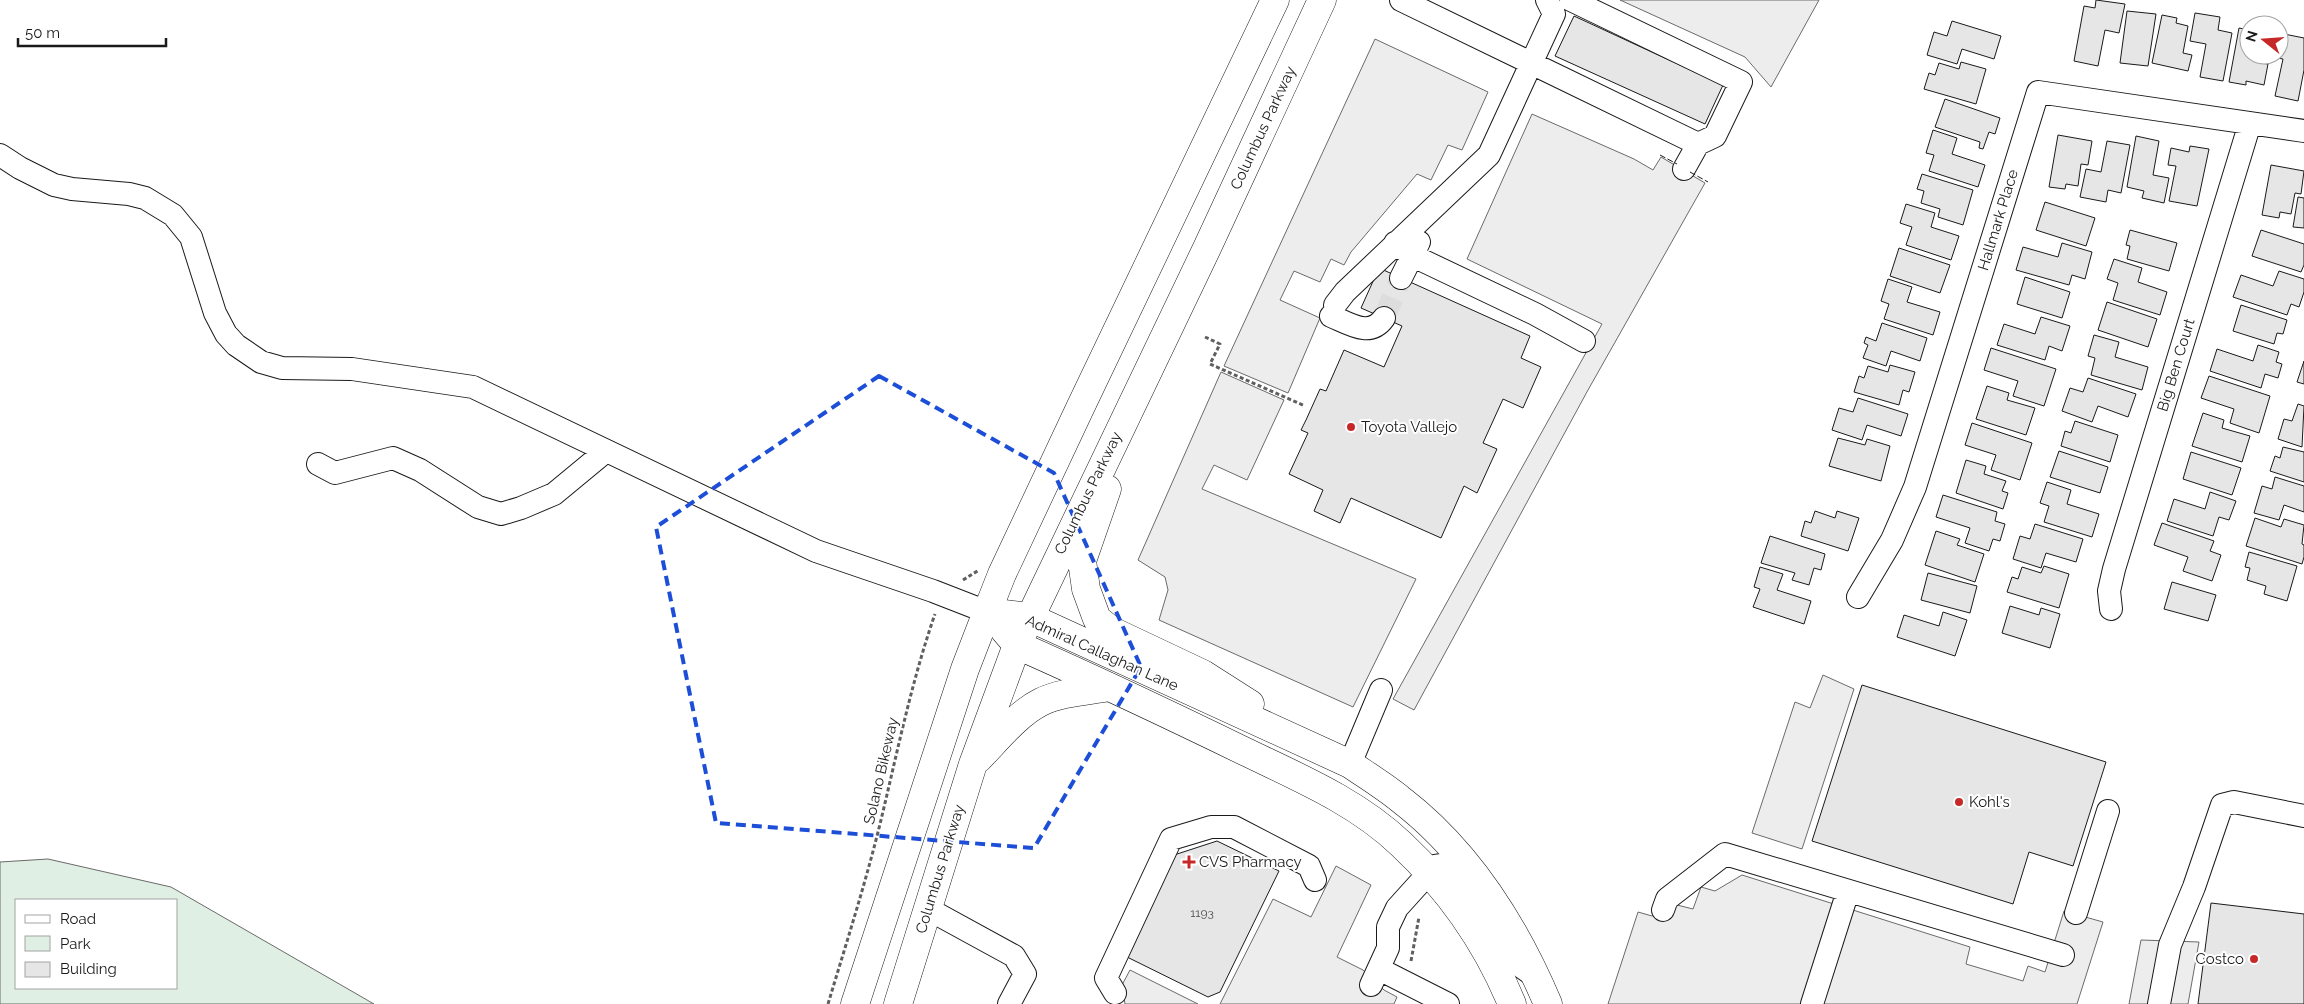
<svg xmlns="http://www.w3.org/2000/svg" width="2304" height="1004" font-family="Raleway,sans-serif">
  <rect width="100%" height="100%" fill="#fff"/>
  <path fill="#e0efe3" stroke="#6a6a6a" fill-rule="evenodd" d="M48,859L171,887L374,1004H0V862ZM16,900H176V988H16Z"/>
  <path fill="#ededed" stroke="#6a6a6a" d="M1620,0H1819L1771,87L1745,57Z
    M1375,39L1488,92L1462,150L1448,145L1431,180L1417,174L1351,252L1344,265L1331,259L1320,282L1294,271L1280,300L1320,318L1288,393L1224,366Z
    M1532,114L1634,159L1653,170L1661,157L1705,183L1588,390L1414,710L1393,699L1602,324L1467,259Z
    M1221,372L1284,400L1247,480L1214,465L1202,489L1416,579L1353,707L1159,620L1168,590L1165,577L1138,560Z
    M1823,675L1854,689L1802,849L1752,833L1795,702L1810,708Z
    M1336,866L1371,885L1337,957L1363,970L1384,990L1397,997L1394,1004H1220L1273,899L1311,917Z
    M1742,875L1970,947L1966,964L2023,981L2028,966L2045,972L2064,911L2103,922L2077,1004H1608L1638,912L1652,916L1677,905L1693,909L1701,887L1715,891Z
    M2141,940L2199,942L2188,1004H2129Z
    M1130,970L1198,1004H1125L1122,985Z"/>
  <path fill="#e6e6e6" stroke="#1a1a1a" d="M2096,0L2125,4L2119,33L2105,30L2098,66L2074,61L2084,6L2095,8Z
    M2127,11L2156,14L2148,66L2120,63Z
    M2195,13L2220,17L2218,30L2232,33L2223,81L2200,77L2206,44L2190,41Z
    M2162,15L2177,18L2176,23L2188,26L2183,53L2192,55L2188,71L2152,63Z
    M1574,16L1723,85L1705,124L1555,56Z
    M1952,21L2001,36L1994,59L1962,49L1957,64L1927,55L1934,32L1947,36Z
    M2239,28L2249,30V55H2261L2260,63L2268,64L2264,85L2246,81V85L2229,82Z
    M2279,33L2304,38V70L2298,101L2275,96L2283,59L2266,56L2279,55Z
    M1961,62L1986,69L1976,104L1924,89L1929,73L1935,75L1939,63L1959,69Z
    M1945,99L2000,118L1995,134L1989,132L1983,149L1979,148L1980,142L1935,127Z
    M1933,130L1957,138L1952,154L1985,165L1978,187L1929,171L1934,155L1926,153Z
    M2058,135L2092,141L2088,165L2081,164L2078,186L2066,184L2065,189L2049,187Z
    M2136,136L2159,141L2153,175L2169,178L2164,203L2142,198L2144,191L2127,187Z
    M2107,141L2130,145L2121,193L2108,190L2106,202L2080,197L2086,169L2101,172Z
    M2190,146L2209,149L2197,206L2169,201L2176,166L2168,165L2171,148L2189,152Z
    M2271,165L2304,171L2301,194L2295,193L2291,214L2280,212L2279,218L2262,215Z
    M1922,174L1973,190L1963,225L1938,217L1940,209L1921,203L1924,191L1917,189Z
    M2298,197L2304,198V228L2293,227Z
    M2045,202L2095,218L2086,246L2036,230Z
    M1906,204L1935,213L1931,227L1959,236L1951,260L1906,245L1912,227L1900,223Z
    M2130,230L2177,243L2169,271L2127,259L2130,246L2126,245Z
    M2261,230L2304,244V265L2301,272L2252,256Z
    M2062,243L2092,252L2085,279L2072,275L2069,285L2016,270L2023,247L2058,257Z
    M1899,248L1950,265L1940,293L1890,276Z
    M2114,259L2142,268L2138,282L2167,292L2160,315L2113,300L2118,283L2107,279Z
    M1379,268L1530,336L1521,358L1541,367L1523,408L1503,399L1483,443L1497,449L1477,493L1464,486L1441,538L1351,498L1340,523L1314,511L1323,490L1289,474L1308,433L1301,430L1306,420L1320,389L1326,391L1344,350L1384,367L1402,326L1361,308Z
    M2279,271L2304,279V292L2299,307L2291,304L2287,315L2233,297L2241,275L2273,286Z
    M2025,277L2070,292L2062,318L2017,304Z
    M1888,279L1912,287L1907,302L1940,312L1933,335L1884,319L1889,304L1881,301Z
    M2107,302L2157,319L2148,347L2098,330Z
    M2241,305L2287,320L2283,334L2277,333L2274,344L2233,331Z
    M2041,317L2070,326L2062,351L2049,346L2045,360L1997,345L2004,324L2035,334Z
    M1882,323L1927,338L1920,361L1891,351L1886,366L1863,358L1868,345L1864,343L1866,337L1876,341Z
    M2094,335L2119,342L2115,357L2148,367L2142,390L2091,375L2095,358L2088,356Z
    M2258,345L2279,352L2276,362L2282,364L2278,378L2265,374L2261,388L2210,371L2217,349L2253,361Z
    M1991,348L2056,369L2044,406L2013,396L2018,381L1984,370Z
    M2304,361V384L2297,382Z
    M1890,365L1915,372L1909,392L1903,390L1899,405L1854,392L1859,376L1864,378L1868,366L1888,372Z
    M2209,376L2270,396L2259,433L2230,423L2234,409L2201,398Z
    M2088,378L2136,394L2128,417L2098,406L2092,422L2062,411L2070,388L2083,392Z
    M1987,386L2009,393L2007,400L2035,408L2026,435L1976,419Z
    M1858,398L1908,414L1901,436L1867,425L1862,440L1832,430L1839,408L1853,412Z
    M2298,404L2304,406L2302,447L2278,439L2284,419L2292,421Z
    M2203,413L2224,420L2222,428L2250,436L2242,462L2192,446Z
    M2075,421L2118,435L2110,462L2061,446L2065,431L2071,433Z
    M1972,423L2032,443L2020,480L1991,470L1996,455L1965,445Z
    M1838,438L1865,445L1867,439L1890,446L1881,481L1829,466Z
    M2283,447L2304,452V482L2270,471L2275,456L2280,458Z
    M2059,451L2108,467L2100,493L2050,477Z
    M2191,452L2241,468L2232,495L2183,479Z
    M1966,460L1986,466L1984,474L2006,481L2002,491L2008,493L2003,509L1956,493Z
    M2275,477L2304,486V512L2284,505L2279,520L2254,513L2262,486L2272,489Z
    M2047,482L2071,490L2067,504L2099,514L2092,537L2044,522L2049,506L2040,503Z
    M2210,492L2236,501L2229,520L2219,517L2213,536L2167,521L2174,499L2205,509Z
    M1943,495L1997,512L1995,521L2005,524L2000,541L1993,539L1989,551L1965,543L1970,528L1936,517Z
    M1815,511L1835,518L1837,511L1859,518L1848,551L1801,536L1805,521L1811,523Z
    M2255,518L2281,527L2284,519L2304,525L2302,544L2304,545V557L2302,564L2246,546Z
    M2162,523L2214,541L2210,551L2221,555L2212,581L2183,571L2188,557L2154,545Z
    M2035,524L2083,539L2076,562L2046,553L2041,568L2013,559L2020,536L2030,539Z
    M1936,531L1960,539L1957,545L1984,554L1975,582L1925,565Z
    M1770,536L1825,554L1821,570L1814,568L1809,585L1792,580L1795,573L1761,563Z
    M2249,552L2297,566L2287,601L2264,594L2266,586L2247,580L2250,568L2245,567Z
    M2044,566L2069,574L2059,608L2007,592L2012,577L2018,579L2022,567L2041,573Z
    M1760,567L1783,574L1777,590L1811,601L1804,624L1753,607L1760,589L1754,587Z
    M1928,573L1977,586L1970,613L1921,600Z
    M2172,582L2216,595L2208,621L2164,609Z
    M2010,606L2039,615L2041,608L2060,614L2050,648L2002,633Z
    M1943,612L1967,620L1955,656L1897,637L1904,615L1939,626Z
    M1862,685L2106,762L2073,866L2029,852L2013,904L1812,841Z
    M1217,841L1279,871L1220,992L1208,997L1125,956L1174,855Z
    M2211,903L2304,914V1004H2198Z"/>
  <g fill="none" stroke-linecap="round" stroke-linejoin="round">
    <path stroke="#ddd" stroke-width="22" stroke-dasharray="22 11" stroke-linecap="butt" d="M1384,318L1401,278"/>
    <g stroke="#1a1a1a" stroke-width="24">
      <path id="minor" d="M1401,0L1698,144
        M1571,0L1741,82L1715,136L1698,144L1684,169
        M0,155L20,168L54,185L72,189L129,194L145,198L173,215L191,237L215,313L226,334L236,345L261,362L282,368L352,369L473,387L816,551L933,591L987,612
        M1395,243L1411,255L1535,314L1584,341
        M1401,278L1419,242
        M1335,305L1345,292L1489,155L1554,14L1547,0
        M1331,316C1350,324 1370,338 1384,318
        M318,464L335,473L393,458L420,470L478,507L501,514L521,508L554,494L606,451
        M1858,597L1892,540L1915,487L2038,92L2304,131
        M2111,609L2109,591L2114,569L2250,123
        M1350,764L1381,690
        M928,909L1014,956L1025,974L1009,1004
        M1663,910L1667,899L1725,854L2063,955
        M2076,913L2108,811
        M1379,969L1448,1004
        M1371,985L1388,948V927L1397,908L1435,866L1442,865L1448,868L1487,919L1513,961L1533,975
        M1115,993L1106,978L1171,839L1211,827H1234L1309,866L1315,880
        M1812,1004L1848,891
        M2159,1004L2170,945L2194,887L2222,805L2234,802L2304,816"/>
    </g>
    <g stroke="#1a1a1a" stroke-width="29">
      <path id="major" d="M1107,489L1082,561L1086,589L1097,619L1112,631L1203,674L1250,704
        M987,612L1029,617L1350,764C1366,775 1384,786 1400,799C1468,851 1515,926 1548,1004
        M987,612L1002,574L1081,406L1275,0
        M1005,631L1017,645C1094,679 1170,715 1246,752C1300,778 1357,802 1401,844C1449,889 1487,943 1512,1004
        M978,759C997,740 1017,714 1041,702C1061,692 1088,691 1110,687
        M898,1004L973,764L1017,645L1207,248L1322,0"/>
    </g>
    <g stroke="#1a1a1a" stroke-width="29">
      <path id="highway" d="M855,1004L965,669L987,612"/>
    </g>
    <path stroke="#5f5f5f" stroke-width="3" stroke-dasharray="4 2.5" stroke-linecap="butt" d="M1205,337L1220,344L1210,364L1305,406
      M963,580L979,570
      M1411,961L1419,917
      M828,1004C846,944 865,885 880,824C897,754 911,683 935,614"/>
    <use href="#minor" stroke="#fff" stroke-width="22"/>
    <use href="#major" stroke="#fff" stroke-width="28"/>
    <use href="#highway" stroke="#fff" stroke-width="28"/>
    <path stroke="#1a1a1a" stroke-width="1" stroke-dasharray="6 2.5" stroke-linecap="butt" d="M1660,155L1677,164
      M1690,172L1708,182"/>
  </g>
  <path fill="none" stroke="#1d4ed8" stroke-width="4" stroke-dasharray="10 6" stroke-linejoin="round" d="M879,376L1054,473L1141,667L1034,848L716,823L656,527Z"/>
  <g fill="#c62828" stroke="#fff" stroke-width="2">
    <circle cx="1351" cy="427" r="5"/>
    <circle cx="1959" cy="802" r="5"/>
    <path d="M1186.5 854.5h5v5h5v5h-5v5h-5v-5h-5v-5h5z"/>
    <circle cx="2254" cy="959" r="5"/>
  </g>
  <g text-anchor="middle" stroke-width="4" stroke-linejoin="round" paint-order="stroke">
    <g font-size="12" fill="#4d4d4d">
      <text x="1202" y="917">1193</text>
    </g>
    <g font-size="15" fill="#1a1a1a" stroke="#fff">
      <text transform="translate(1263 128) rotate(-65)" y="5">Columbus Parkway</text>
      <text transform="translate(1998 220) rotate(-73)" y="5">Hallmark Place</text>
      <text transform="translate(2176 365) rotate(-73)" y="5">Big Ben Court</text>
      <text transform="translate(1088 493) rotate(-64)" y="5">Columbus Parkway</text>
      <text transform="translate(1102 653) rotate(24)" y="5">Admiral Callaghan Lane</text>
      <text transform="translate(881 771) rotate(-77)" y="5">Solano Bikeway</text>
      <text transform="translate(940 869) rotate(-73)" y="5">Columbus Parkway</text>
    </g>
    <g font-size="15" fill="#1a1a1a" stroke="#fff" text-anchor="start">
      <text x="1361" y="432">Toyota Vallejo</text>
      <text x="1969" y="807">Kohl's</text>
      <text x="1199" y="867">CVS Pharmacy</text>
      <text x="2244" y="964" text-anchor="end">Costco</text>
    </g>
  </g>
  <rect x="15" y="899" width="162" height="90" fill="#ffffff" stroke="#a3a3a3"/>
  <rect x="25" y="915" width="25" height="8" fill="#ffffff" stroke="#a3a3a3"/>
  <text x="60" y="924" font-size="15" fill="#1a1a1a">Road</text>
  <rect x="25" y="936" width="25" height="15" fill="#e0efe3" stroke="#a3a3a3"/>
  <text x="60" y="949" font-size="15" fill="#1a1a1a">Park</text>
  <rect x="25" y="962" width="25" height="15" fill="#e6e6e6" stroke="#a3a3a3"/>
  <text x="60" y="974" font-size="15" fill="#1a1a1a">Building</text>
  <g transform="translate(2264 40) rotate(287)"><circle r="24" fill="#ffffff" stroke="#a3a3a3"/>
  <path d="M0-4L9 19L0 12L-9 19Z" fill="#c62828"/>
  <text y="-8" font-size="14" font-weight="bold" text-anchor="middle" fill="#1a1a1a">N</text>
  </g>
  <path d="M18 38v8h148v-8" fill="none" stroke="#1a1a1a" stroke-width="2.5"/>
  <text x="25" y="38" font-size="15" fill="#1a1a1a" stroke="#ffffff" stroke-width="4" paint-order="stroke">50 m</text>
</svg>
